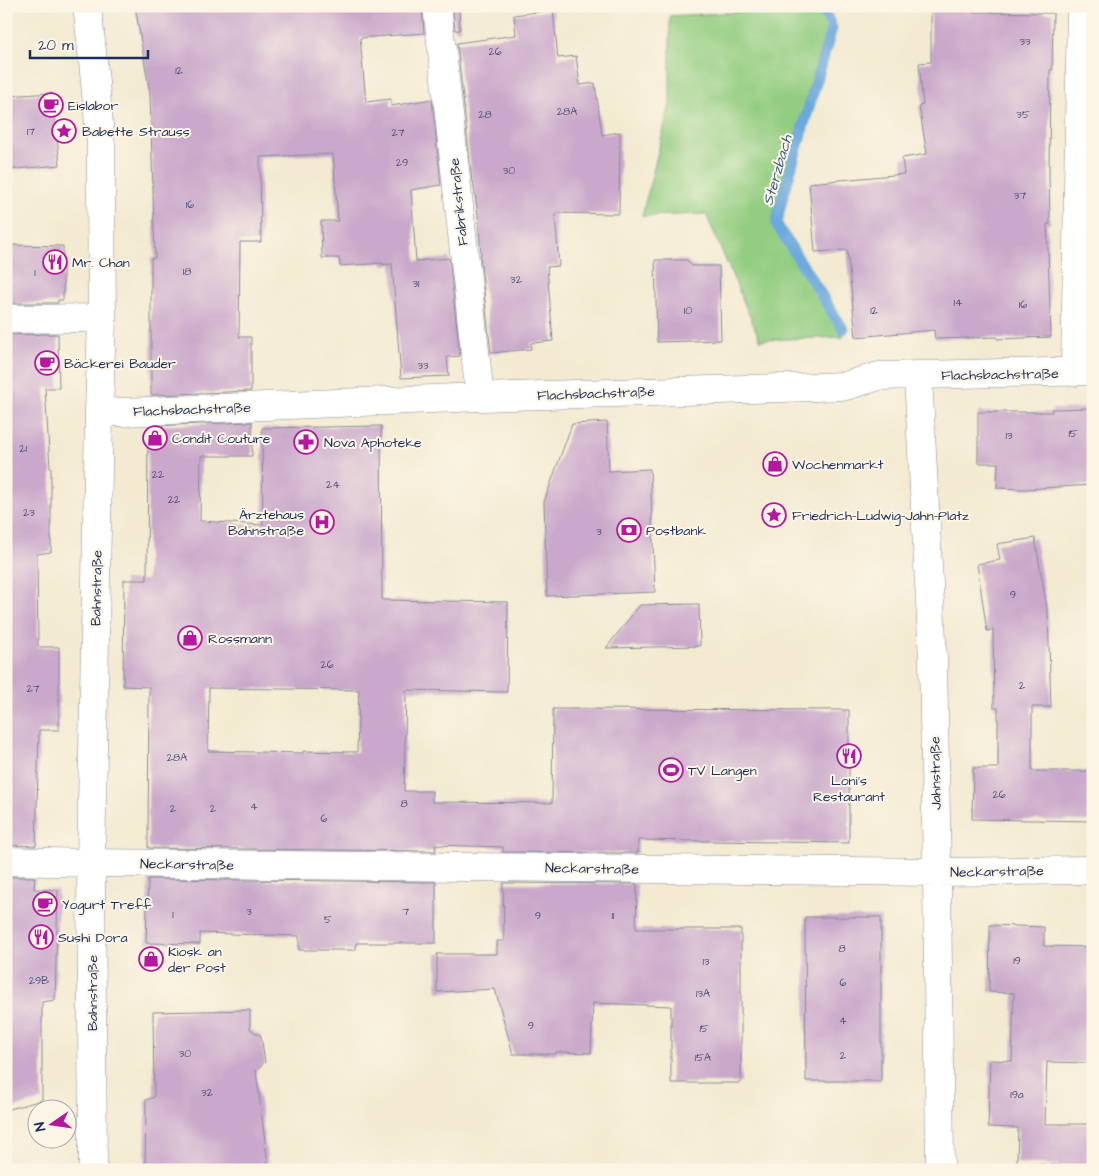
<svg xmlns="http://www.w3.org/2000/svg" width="1099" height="1176" font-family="'Architects Daughter',sans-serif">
  <rect width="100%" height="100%" fill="#fcf5e5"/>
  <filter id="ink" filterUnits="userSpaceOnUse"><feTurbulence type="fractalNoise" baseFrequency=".02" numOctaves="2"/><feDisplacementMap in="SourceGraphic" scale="10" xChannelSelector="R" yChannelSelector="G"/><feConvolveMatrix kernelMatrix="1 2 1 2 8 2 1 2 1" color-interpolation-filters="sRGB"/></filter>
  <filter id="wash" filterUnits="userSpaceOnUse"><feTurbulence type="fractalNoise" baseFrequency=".0096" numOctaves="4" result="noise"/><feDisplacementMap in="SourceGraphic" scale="20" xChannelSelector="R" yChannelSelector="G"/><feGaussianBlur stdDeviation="1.12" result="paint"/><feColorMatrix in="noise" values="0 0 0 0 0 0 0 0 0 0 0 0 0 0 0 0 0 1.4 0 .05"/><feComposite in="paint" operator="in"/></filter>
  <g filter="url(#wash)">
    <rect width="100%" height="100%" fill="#f3ead1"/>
    <path fill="#93cd81" stroke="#577e70" d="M740,6H818L827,27L775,206L772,223L844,337L760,340L706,214L642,216L670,104V16L739,12Z"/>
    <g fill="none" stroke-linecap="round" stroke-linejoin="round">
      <path stroke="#6ba8dd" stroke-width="11" d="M822,6L832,28L780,207L777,225L843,329"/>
    </g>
    <g id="blocks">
      <path fill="#c9a8cb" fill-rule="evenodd" d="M135,6H422L424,33L360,38L366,102L391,99V106L432,99L441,185L411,190L416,261L449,258L460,356L447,357L449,376L401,378L392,264L383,265V263L340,266L339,258H322L321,221H338L333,154L260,157L261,242H240L239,337H251V391L151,395V258H155L150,94Z
        M453,6H459L460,30H455Z
        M931,6H974V12L1053,13L1052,70H1050L1049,172L1050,224H1047L1051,337L997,339V337L935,339L934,330L856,337L847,250L815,252L809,183L904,174L902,158L927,154L919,106L923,105L919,63L931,62Z
        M553,10L558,58L576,56L580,85L595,83L602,135L620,132L619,214L555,213L559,266L547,267L553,341L531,343V349L491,353L480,255H481L478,214L473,181H472L457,43L516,35L514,15Z
        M52,93L60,165L6,170V96Z
        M6,245L63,246V300H58V303H6Z
        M655,260H687L692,266H719L721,340L657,342Z
        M58,334L59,388H45L50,468H51V552L37,554L38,647H59V730H39L36,846L6,845V335Z
        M1093,408V485L1024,489L997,488L998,463H978V412H1052V409Z
        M252,422V456H201L200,521L263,525L262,428L381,426L382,600L508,602L507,692L406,690L404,791H432V802L552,803L553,709L849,710V843L638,840V853L503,852V847L435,845L436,851L148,848L149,687L123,686L124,580H147L148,431H150V426ZM209,688L359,690L357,752L303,751V753L208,751Z
        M607,422L609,471L650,469L655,592L547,596L544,502L572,424Z
        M1035,538L1048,614L1051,707H1032V771H1093V821L972,819L973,768H998V708H994L993,630L987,631L977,564L1000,560L997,544Z
        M699,604L700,646L606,648L640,605Z
        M6,877H35L34,889L58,890L55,1000L42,1002V1100L6,1110Z
        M148,879L436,882V943H356V950H299V936L200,933V944L146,943Z
        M503,883L637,884L636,929H741V1083H671V1006L593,1003L591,1053L556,1052V1054H513L495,989L437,992V954H497V941H504Z
        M805,917H881V1081H806Z
        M990,925L1044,927V946L1093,947V1063L1047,1062L1045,1124H1093V1170H1058V1165L1017,1163L1018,1128L988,1127L990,1060L1012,1061L1014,993L989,992Z
        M250,1010V1029L261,1036L265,1062L256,1071L268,1165L216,1170L145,1169L146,1100L154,1097L153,1012Z"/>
    </g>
  </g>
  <g filter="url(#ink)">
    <use href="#blocks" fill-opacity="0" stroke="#878c98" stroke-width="1"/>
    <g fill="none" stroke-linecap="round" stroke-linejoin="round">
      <g stroke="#878c98" stroke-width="29">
        <path id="minor" d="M87,6L91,41L101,145V186L102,318L99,413L91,863L93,1170
          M437,6L480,397
          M6,319L102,318
          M1075,372L1081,6
          M918,376L933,659L937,872L940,1170
          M99,413L480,397L816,387L845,386L879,376L1093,371
          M6,861L91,863L937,872L1093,870"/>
      </g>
      <use href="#minor" stroke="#fff" stroke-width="28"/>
    </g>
  </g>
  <defs>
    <g id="cafe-ring" transform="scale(1.25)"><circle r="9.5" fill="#fcf5e5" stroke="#b5179e" stroke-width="1.5"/><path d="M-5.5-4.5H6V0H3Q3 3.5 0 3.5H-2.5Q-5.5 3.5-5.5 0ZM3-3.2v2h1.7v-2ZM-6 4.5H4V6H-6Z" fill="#b5179e"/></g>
    <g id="sight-ring" transform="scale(1.25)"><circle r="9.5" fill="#fcf5e5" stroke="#b5179e" stroke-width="1.5"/><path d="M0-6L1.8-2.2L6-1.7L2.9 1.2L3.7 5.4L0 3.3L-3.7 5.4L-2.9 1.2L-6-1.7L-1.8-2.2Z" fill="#b5179e"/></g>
    <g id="restaurant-ring" transform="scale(1.25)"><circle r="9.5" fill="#fcf5e5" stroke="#b5179e" stroke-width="1.5"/><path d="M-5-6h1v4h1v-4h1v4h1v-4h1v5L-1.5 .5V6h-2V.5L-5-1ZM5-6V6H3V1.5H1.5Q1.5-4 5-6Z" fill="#b5179e"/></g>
    <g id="shop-ring" transform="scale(1.25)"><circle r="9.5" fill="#fcf5e5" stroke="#b5179e" stroke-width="1.5"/><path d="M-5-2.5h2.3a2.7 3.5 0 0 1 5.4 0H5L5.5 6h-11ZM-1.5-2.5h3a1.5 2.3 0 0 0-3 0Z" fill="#b5179e"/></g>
    <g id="pharmacy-ring" transform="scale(1.25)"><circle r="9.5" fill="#fcf5e5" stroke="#b5179e" stroke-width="1.5"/><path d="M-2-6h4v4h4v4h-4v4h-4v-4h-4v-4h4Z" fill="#b5179e"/></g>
    <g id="hospital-ring" transform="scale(1.25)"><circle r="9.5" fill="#fcf5e5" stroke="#b5179e" stroke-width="1.5"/><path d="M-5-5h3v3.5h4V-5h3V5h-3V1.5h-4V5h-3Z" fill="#b5179e"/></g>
    <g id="bank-ring" transform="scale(1.25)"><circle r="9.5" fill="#fcf5e5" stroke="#b5179e" stroke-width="1.5"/><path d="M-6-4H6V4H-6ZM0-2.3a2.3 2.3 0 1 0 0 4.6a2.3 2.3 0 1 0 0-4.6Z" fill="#b5179e"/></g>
    <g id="stadium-ring" transform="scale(1.25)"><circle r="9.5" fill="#fcf5e5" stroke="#b5179e" stroke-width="1.5"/><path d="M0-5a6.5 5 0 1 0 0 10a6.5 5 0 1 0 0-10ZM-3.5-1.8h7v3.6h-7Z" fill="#b5179e"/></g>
  </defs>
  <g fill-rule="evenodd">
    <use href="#cafe-ring" x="51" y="105"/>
    <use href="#sight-ring" x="64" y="131"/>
    <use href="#restaurant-ring" x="55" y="262"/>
    <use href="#cafe-ring" x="47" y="363"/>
    <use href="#shop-ring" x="155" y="438"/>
    <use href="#pharmacy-ring" x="306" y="442"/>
    <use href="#shop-ring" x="775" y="464"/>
    <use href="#sight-ring" x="774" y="515"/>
    <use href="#hospital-ring" x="322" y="522"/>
    <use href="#bank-ring" x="629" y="530"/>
    <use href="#shop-ring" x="190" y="638"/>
    <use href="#restaurant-ring" x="849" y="756"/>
    <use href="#stadium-ring" x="671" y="770"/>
    <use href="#cafe-ring" x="45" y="904"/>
    <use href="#restaurant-ring" x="41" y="937"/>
    <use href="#shop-ring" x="151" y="959"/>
  </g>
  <g text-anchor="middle" stroke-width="4" stroke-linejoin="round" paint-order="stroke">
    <g font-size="11" fill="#464d79">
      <text x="1025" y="45">33</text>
      <text x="495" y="55">26</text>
      <text x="179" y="74">12</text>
      <text x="567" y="115">28A</text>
      <text x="485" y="118">28</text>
      <text x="1023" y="118">35</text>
      <text x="31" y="135">17</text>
      <text x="398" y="136">27</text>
      <text x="402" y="166">29</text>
      <text x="509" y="174">30</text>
      <text x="1020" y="199">37</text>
      <text x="190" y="208">16</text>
      <text x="187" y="275">18</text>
      <text x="35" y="276">1</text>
      <text x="516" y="283">32</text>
      <text x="416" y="287">31</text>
      <text x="958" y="306">14</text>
      <text x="1023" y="308">16</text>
      <text x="688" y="314">10</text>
      <text x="874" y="314">12</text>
      <text x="423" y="369">33</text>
      <text x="1073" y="437">15</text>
      <text x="1009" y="439">13</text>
      <text x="23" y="452">21</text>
      <text x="158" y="478">22</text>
      <text x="333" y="488">24</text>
      <text x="174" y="503">22</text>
      <text x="29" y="516">23</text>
      <text x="599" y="535">3</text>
      <text x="1013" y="598">9</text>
      <text x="327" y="668">26</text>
      <text x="1022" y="689">2</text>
      <text x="33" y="692">27</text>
      <text x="177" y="761">28A</text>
      <text x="999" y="798">26</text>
      <text x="404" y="807">8</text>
      <text x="254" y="810">4</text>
      <text x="173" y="812">2</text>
      <text x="213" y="812">2</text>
      <text x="324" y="822">6</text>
      <text x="249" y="915">3</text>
      <text x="406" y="915">7</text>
      <text x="173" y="918">1</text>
      <text x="538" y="919">9</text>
      <text x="613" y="919">11</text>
      <text x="328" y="923">5</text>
      <text x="842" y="952">8</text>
      <text x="1017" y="964">19</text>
      <text x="706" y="965">13</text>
      <text x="39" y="984">29B</text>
      <text x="843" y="986">6</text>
      <text x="703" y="997">13A</text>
      <text x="843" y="1024">4</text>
      <text x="531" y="1029">9</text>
      <text x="704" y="1032">15</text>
      <text x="185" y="1057">30</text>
      <text x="843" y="1059">2</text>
      <text x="703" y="1061">15A</text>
      <text x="207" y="1096">32</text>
      <text x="1017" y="1098">19a</text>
    </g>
    <g font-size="14" fill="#1b2f5e" stroke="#fcf5e5" text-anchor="start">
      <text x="68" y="110">Eislabor</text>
      <text x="82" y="136">Babette Strauss</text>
      <text x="72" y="267">Mr. Chan</text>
      <text x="64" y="368">Bäckerei Bauder</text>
      <text x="172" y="443">Condit Couture</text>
      <text x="324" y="447">Nova Aphoteke</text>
      <text x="792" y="469">Wochenmarkt</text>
      <text x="304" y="519" text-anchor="end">Ärztehaus<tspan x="304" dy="16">Bahnstraße</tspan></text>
      <text x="792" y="520">Friedrich-Ludwig-Jahn-Platz</text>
      <text x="646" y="535">Postbank</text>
      <text x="208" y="643">Rossmann</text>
      <text x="688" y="775">TV Langen</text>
      <text x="849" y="785" text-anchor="middle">Loni's<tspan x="849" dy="16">Restaurant</tspan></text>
      <text x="62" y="909">Yogurt Treff</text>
      <text x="58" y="942">Sushi Dora</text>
      <text x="168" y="956">Kiosk an<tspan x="168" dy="16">der Post</tspan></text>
    </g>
    <g font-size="14" fill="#1b2f5e" stroke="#fcf5e5">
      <text transform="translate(458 202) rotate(-96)" y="5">Fabrikstraße</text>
      <text transform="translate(1000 374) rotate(-1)" y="5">Flachsbachstraße</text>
      <text transform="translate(596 393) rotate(-2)" y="5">Flachsbachstraße</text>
      <text transform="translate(192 409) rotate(-2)" y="5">Flachsbachstraße</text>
      <text transform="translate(96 588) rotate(-89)" y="5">Bahnstraße</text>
      <text transform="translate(935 773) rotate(-91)" y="5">Jahnstraße</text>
      <text transform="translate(187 864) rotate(1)" y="5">Neckarstraße</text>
      <text transform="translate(592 868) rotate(1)" y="5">Neckarstraße</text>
      <text transform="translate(997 871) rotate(-1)" y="5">Neckarstraße</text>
      <text transform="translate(92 993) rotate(-90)" y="5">Bahnstraße</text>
    </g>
    <g font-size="15" font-style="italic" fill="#37598a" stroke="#fcf5e5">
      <text transform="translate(777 170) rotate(-74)" y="5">Sterzbach</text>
    </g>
  </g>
  <rect width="1099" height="1176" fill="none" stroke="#fcf5e5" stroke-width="25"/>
  <g transform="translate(52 1124) rotate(257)"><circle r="24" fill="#fcf5e5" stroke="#a2a6af"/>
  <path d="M0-4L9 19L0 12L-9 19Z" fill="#b5179e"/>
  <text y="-8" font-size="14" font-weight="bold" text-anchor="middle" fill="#1b2f5e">N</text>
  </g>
  <path d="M30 50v8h118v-8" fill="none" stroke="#1b2f5e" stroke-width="2.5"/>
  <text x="38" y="50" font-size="15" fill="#1b2f5e" stroke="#fcf5e5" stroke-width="4" paint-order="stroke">20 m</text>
</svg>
